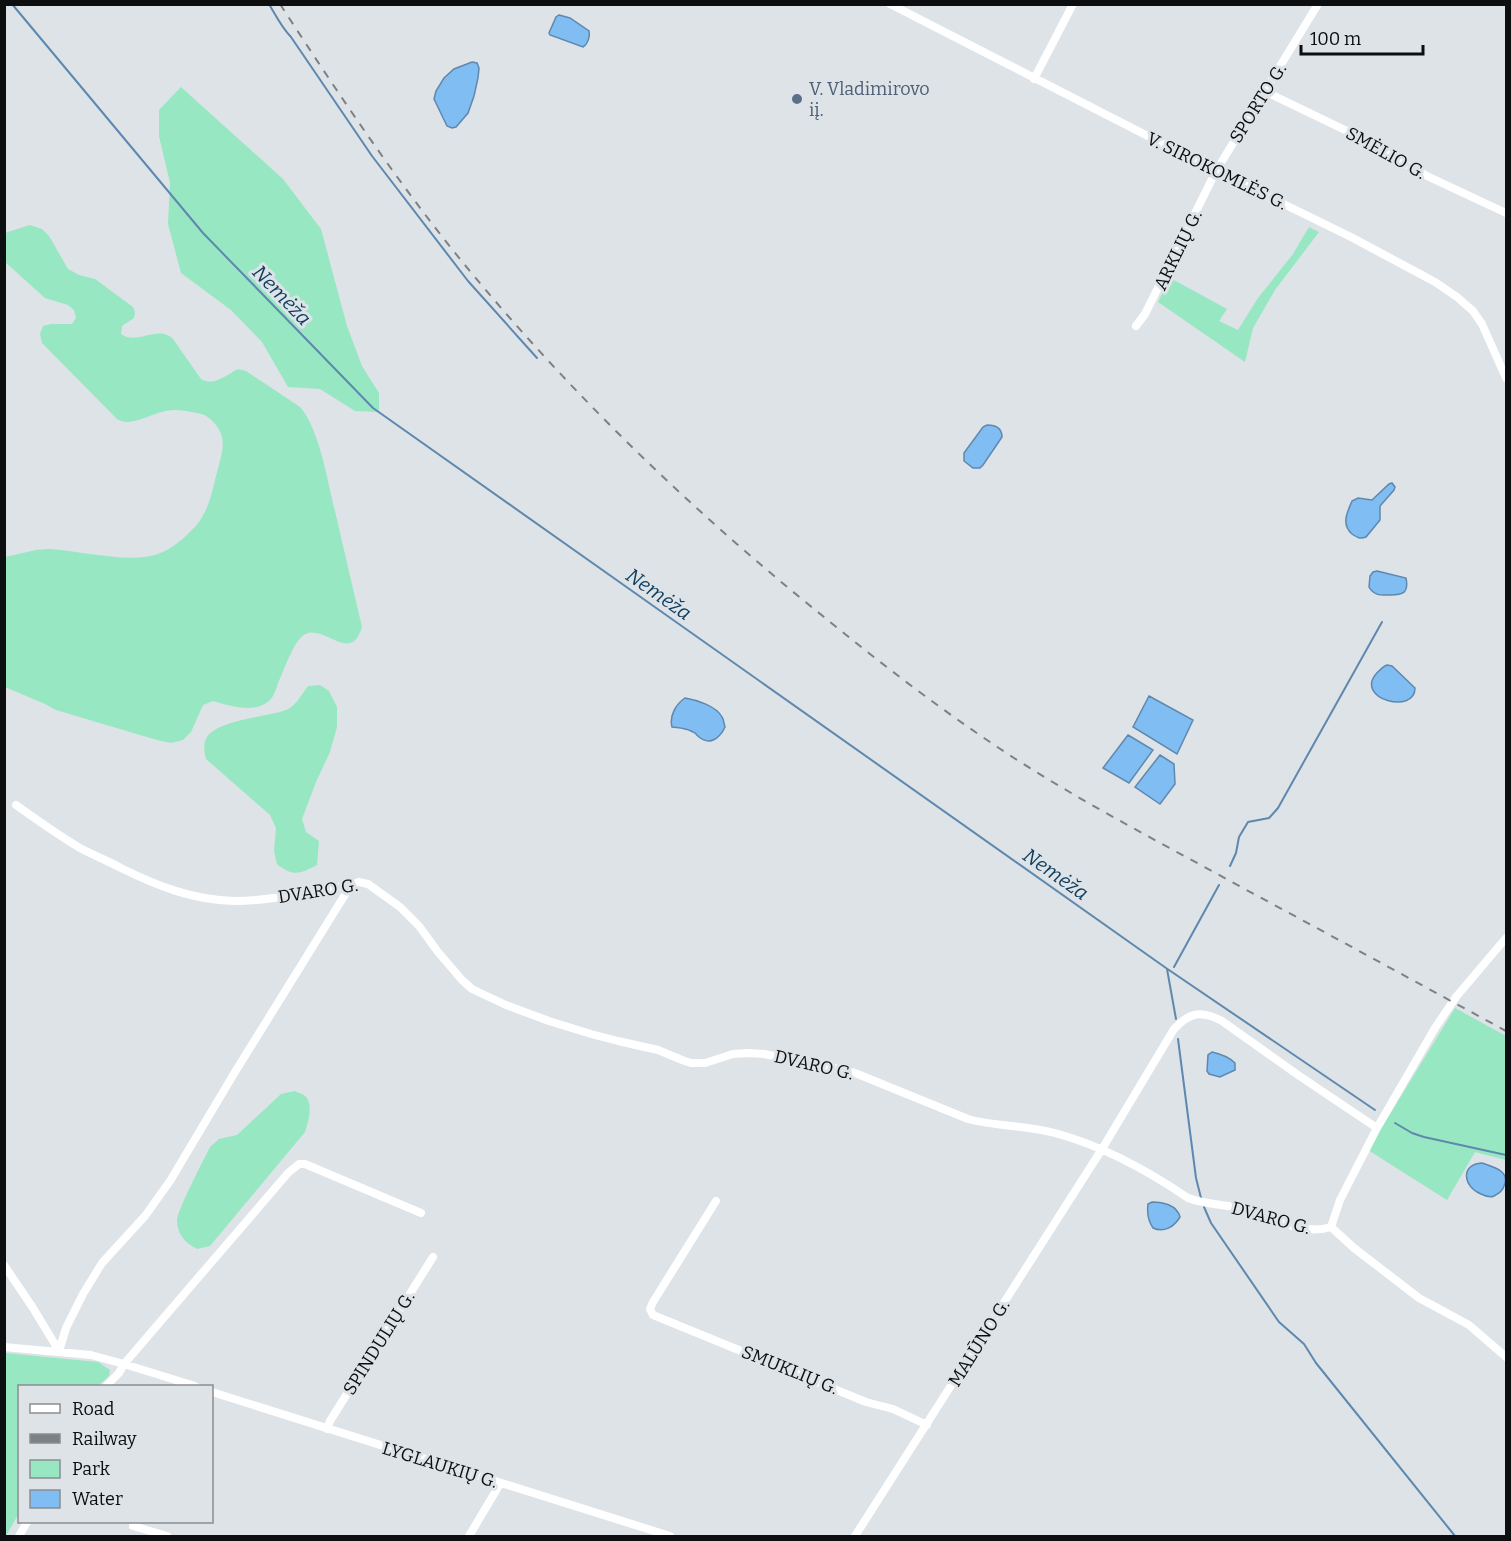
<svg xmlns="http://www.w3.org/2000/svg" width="1511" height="1541" font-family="Bitter,serif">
  <rect width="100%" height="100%" fill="#dde3e7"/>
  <path fill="#97e7c2" d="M181,87L283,179L321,229L347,326L362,366L379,393V412L355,411L320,389L288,387L262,342L231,310L181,273L168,224L170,183L159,136V110Z
    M30,225L42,229L49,236L68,269L79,275L95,279L133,307L135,312L134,318L122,326L121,334C137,346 158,324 173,339L201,379C214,387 226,375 238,369L246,371L300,407C319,428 328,483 335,511C344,550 353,589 362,627C351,663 328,628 308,633C301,635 297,642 293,649C287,660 283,672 278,683C277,687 275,692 273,696C260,716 231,706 213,701L203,705L191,732L183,740L171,743L157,740L56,710L45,704L5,687V557L36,550L50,549C80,551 127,563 155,555C168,551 179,543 189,533C193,529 198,524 201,519C210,505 213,488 217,472C223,450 229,435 209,418C205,414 197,413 192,412C182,410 174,409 165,411C150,414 130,428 117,419L42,343L40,334L43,326L51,324H72L76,318L74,310L68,305L45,298L5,262V233Z
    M1309,227L1319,232L1275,290L1253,328L1245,362L1158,302L1170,278L1227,309L1219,321L1238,330L1258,298L1293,254Z
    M320,685L329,691L337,707V727L330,752L316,782L302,819L306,832L319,841L317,865C300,874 293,877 277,864L274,851L276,828L270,815L206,759C204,752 203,743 207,737C218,720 267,717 286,710C295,707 302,694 308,686Z
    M1455,1008L1506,1036V1160L1475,1152L1447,1200L1368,1150Z
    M295,1091C298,1093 302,1093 305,1096C314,1104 308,1122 305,1132L210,1246L197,1249C185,1243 177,1234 177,1220C177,1211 204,1159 210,1147L219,1139L237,1135L281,1094Z
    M5,1353L98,1362L110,1370L109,1376L98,1386H20L19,1513L6,1536H4Z"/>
  <path fill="#80bdf2" stroke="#5e88ae" stroke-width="1.5" d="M559,15L570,18L589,31C590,37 588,44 583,47L550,35L549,33L556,17Z
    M472,62L477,63L479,68L478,78L474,96L468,113L456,127L452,128L447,126L434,99L436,91L444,78L454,69Z
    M987,425C995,425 1002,428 1002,437L983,465L980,468H973L964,461V453L983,427Z
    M1392,483L1395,487L1394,490L1380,506V520L1366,537C1360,539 1358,538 1352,534C1341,524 1347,513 1352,501L1358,498L1372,500L1389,484Z
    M1377,571L1406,578C1409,593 1403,595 1390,595C1381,595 1374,596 1369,587L1370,576L1373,572Z
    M1387,665L1392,666L1415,688C1415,715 1355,699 1376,674C1380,670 1382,667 1387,665Z
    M1149,696L1193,720L1177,754L1133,727Z
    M685,698C697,700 716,706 722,717C724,720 724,724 725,727C720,738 710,746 699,737C692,731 699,735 691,731C685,728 679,728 672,727C669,716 676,704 685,698Z
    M1128,735L1153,750L1129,783L1103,768Z
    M1160,755L1174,764L1175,784L1160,804L1135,787Z
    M1212,1052C1221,1054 1229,1057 1235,1063V1070L1220,1077L1209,1074L1207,1071L1208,1055Z
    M1482,1163C1493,1167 1511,1171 1504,1186C1503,1190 1498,1194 1494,1196C1490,1198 1485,1196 1481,1194C1463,1187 1460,1164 1482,1163Z
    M1152,1202C1163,1202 1177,1205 1180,1217C1174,1227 1164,1233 1153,1228C1148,1221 1147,1212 1148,1204Z"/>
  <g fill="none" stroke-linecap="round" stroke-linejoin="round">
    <path stroke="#5e88ae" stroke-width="2" d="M12,4L203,233L373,408L1166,968L1375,1110
      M269,4C276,16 282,28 291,37L372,156L468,281L537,358
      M1230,866L1236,853L1239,837L1248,822L1269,818L1278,808L1382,622
      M1174,967L1219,885
      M1167,969L1176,1019
      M1178,1039L1196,1178L1201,1198
      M1395,1123L1412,1133L1424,1137L1506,1155
      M1204,1207L1211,1223L1279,1322L1304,1344L1316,1363L1455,1536"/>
    <path stroke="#fff" stroke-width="8" d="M890,4L1216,171L1351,237L1435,282L1457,297L1473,311L1482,324L1506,378
      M1034,79L1073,4
      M1266,92L1347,131L1427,176L1506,213
      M1136,326L1145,314L1216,171L1318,4
      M16,805C37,820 58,835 80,848C93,855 108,861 121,868C157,886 193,900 234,901C273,901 312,891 351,885L359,882L368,884L400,907L419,926L438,952L462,980L472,989L506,1005L549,1021L591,1034L618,1041L658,1050L682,1060L691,1063H705L733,1054L749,1053L764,1054L834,1068L855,1073L968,1119C997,1127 1027,1125 1055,1133C1103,1146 1147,1170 1188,1198C1203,1204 1219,1204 1235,1207C1265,1213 1300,1237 1331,1227
      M716,1201L653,1302L650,1309L653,1315L866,1402L893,1409L927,1425
      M1331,1227L1340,1200L1377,1128L1435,1028L1456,997L1506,938
      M1331,1227L1354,1248L1419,1298L1469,1325L1506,1357
      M4,1265L33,1308L59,1351
      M4,1347L91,1355L124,1364L195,1386
      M59,1351L66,1328L83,1294L102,1263L145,1216L170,1181L235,1072L351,885
      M106,1386L119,1373L124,1364L288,1173L299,1164H305L421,1213
      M212,1392L670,1536
      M327,1429L330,1421L433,1257
      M133,1526L167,1536
      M19,1536L27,1522
      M469,1536L497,1489L500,1483
      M855,1536L1102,1149L1174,1029C1190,1012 1201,1010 1222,1021L1298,1075L1377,1128"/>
    <path stroke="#7e8184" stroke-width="2" stroke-dasharray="8 8" stroke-linecap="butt" d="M280,4C341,98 403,191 474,276C579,402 697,515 824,617C885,667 948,715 1014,758C1087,805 1165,845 1241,887C1330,935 1418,983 1506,1031"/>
  </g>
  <circle fill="#5c6f8a" stroke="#dde3e7" stroke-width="2" cx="797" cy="99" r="6"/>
  <g text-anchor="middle" stroke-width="6" stroke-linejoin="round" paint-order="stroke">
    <g font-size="18" fill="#4e5e75" stroke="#dde3e7" text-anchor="start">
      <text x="809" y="95">V. Vladimirovo<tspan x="809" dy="21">iį.</tspan></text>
    </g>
    <g font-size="18" fill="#0d0e10" stroke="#dde3e7">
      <text transform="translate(1258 103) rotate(-58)" y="6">SPORTO G.</text>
      <text transform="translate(1386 153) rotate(29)" y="6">SMĖLIO G.</text>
      <text transform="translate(1217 171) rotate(26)" y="6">V. SIROKOMLĖS G.</text>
      <text transform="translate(1178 250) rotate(-64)" y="6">ARKLIŲ G.</text>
      <text transform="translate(318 891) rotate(-9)" y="6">DVARO G.</text>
      <text transform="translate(814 1065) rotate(13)" y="6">DVARO G.</text>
      <text transform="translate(1271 1218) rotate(15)" y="6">DVARO G.</text>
      <text transform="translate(379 1343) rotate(-58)" y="6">SPINDULIŲ G.</text>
      <text transform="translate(979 1343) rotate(-58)" y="6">MALŪNO G.</text>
      <text transform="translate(790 1370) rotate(22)" y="6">SMUKLIŲ G.</text>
      <text transform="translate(440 1465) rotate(17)" y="6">LYGLAUKIŲ G.</text>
    </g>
    <g font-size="20" font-style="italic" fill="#0d3c5e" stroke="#dde3e7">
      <text transform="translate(282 295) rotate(46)" y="7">Nemėža</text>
      <text transform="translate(659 594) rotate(35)" y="7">Nemėža</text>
      <text transform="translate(1056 874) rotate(35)" y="7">Nemėža</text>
    </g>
  </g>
  <rect width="1511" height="1541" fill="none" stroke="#0d0e10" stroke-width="12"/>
  <rect x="18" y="1385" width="195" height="138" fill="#dde3e7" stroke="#8a8e91" stroke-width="1.5"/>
  <rect x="30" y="1404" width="30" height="9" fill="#ffffff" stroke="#8a8e91" stroke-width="1.5"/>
  <text x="72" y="1415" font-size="18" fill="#0d0e10">Road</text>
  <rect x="30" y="1434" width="30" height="9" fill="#7e8184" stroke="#8a8e91" stroke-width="1.5"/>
  <text x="72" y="1445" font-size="18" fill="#0d0e10">Railway</text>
  <rect x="30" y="1460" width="30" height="18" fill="#97e7c2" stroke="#8a8e91" stroke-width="1.5"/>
  <text x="72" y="1475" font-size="18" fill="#0d0e10">Park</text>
  <rect x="30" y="1490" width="30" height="18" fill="#80bdf2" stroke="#8a8e91" stroke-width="1.5"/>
  <text x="72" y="1505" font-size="18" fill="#0d0e10">Water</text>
  <path d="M1301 45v9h122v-9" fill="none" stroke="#0d0e10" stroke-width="3"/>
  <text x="1310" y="45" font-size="18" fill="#0d0e10" stroke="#dde3e7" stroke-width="4.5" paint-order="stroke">100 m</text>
</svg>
